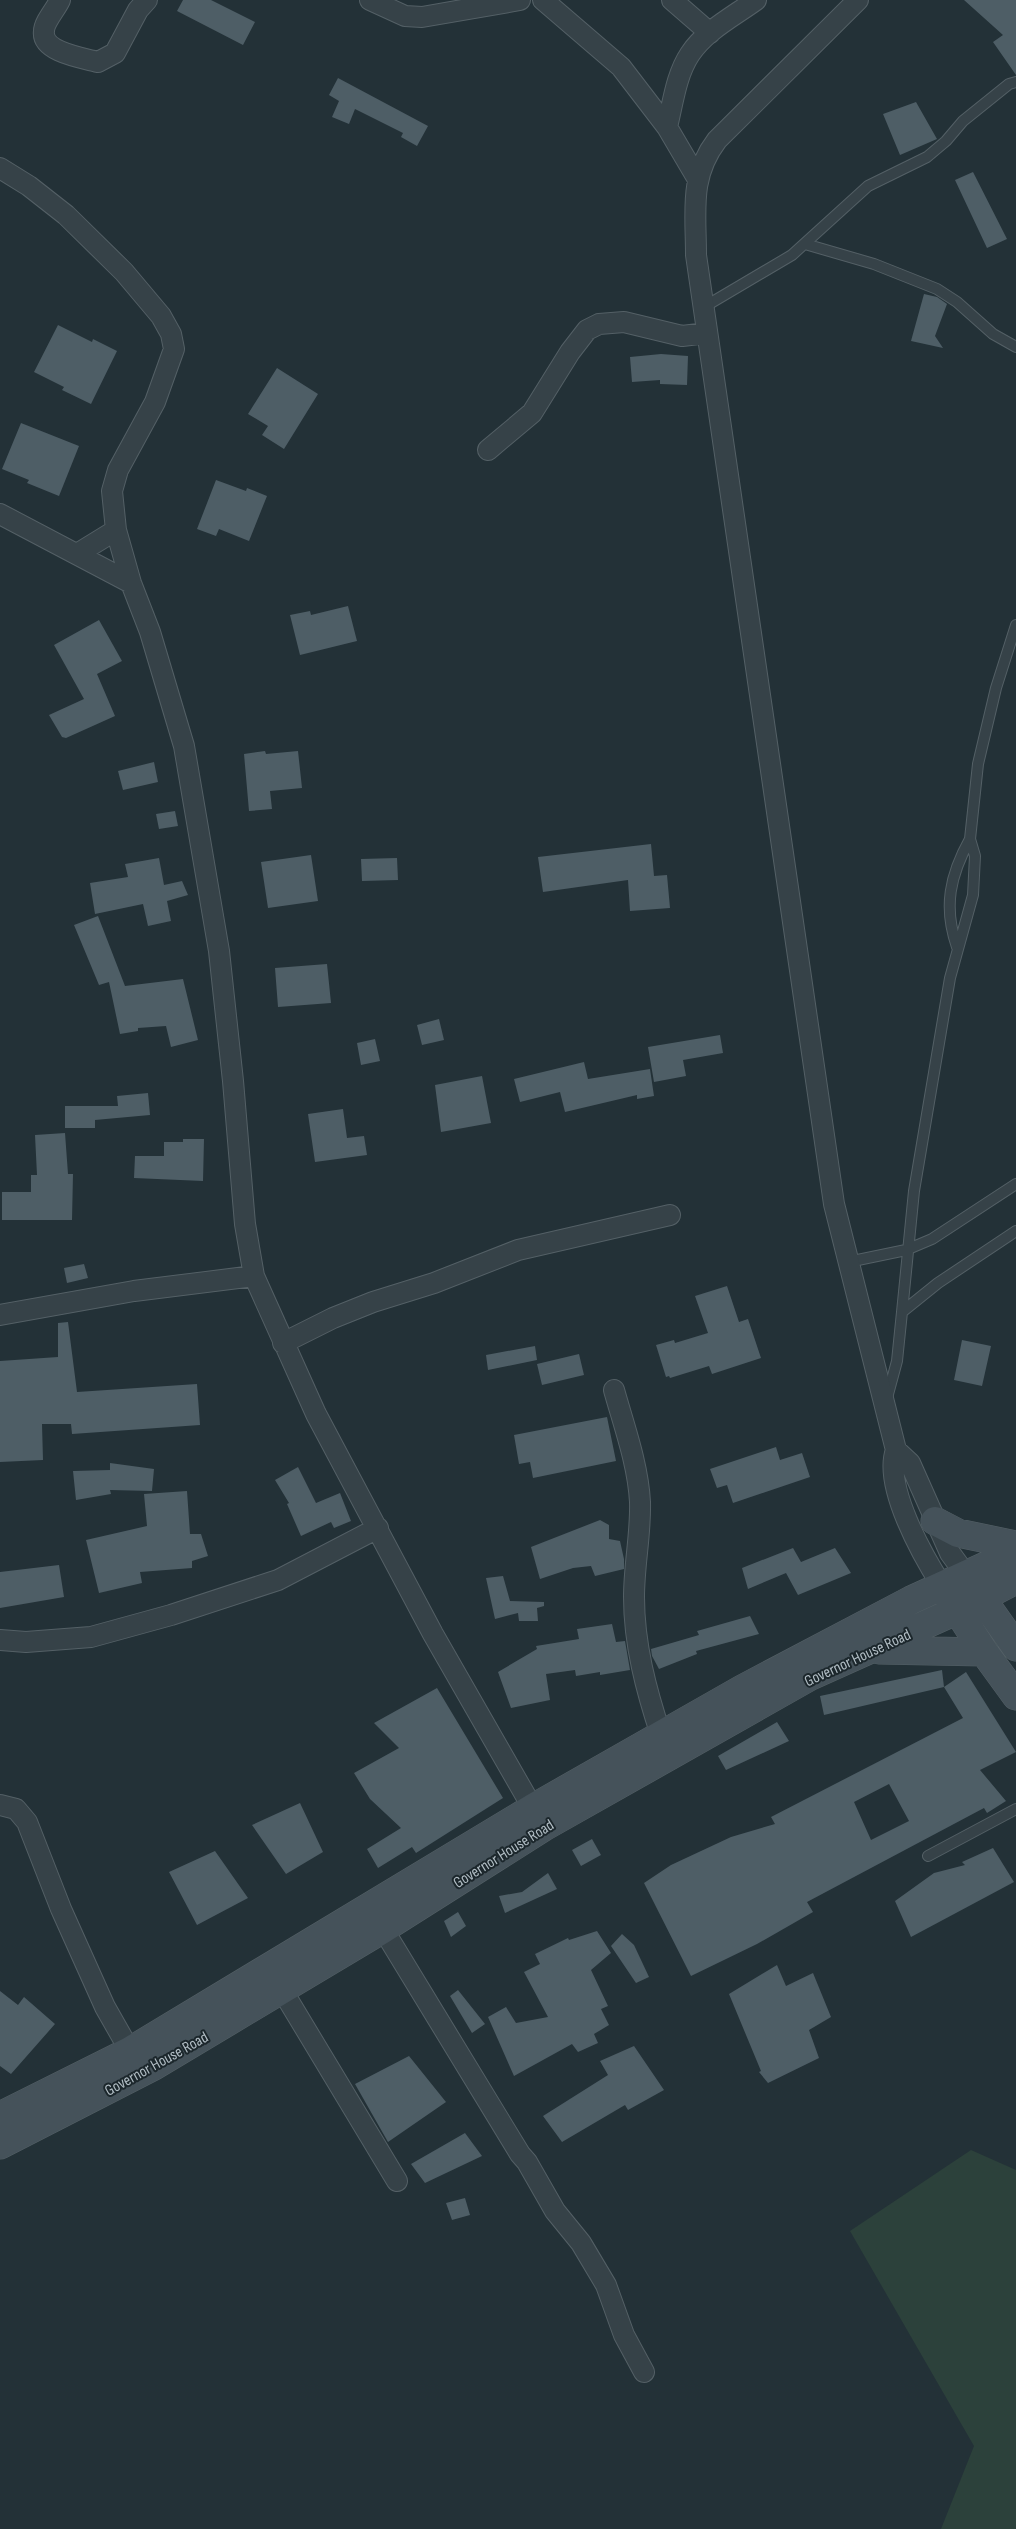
<svg xmlns="http://www.w3.org/2000/svg" width="1016" height="2529" font-family="'Sofia Sans Condensed',sans-serif">
  <rect width="100%" height="100%" fill="#233137"/>
  <path fill="#2c413b" d="M971,2150L1016,2170V2529H941L974,2446L850,2231Z"/>
  <path fill="#4e5e66" fill-rule="evenodd" d="M183,0H211L255,22L243,45L177,11Z
    M964,0H1016V75L993,42L1003,35Z
    M338,78L428,126L417,146L401,137L403,133L355,109L349,124L332,117L339,101L329,95Z
    M916,102L937,139L900,155L883,114Z
    M973,172L1007,239L987,248L955,180Z
    M924,294L937,297L947,304L935,336L943,348L911,341Z
    M58,325L92,342L93,339L117,351L91,404L62,390L64,387L34,372Z
    M661,354L688,356L687,385L660,384V380L632,382L630,357Z
    M277,368L318,394L284,449L262,435L268,426L248,414Z
    M21,423L79,446L59,496L27,483L29,480L2,469Z
    M216,480L246,491L247,488L267,496L249,541L219,529L216,536L197,529Z
    M348,606L357,641L300,655L290,615L310,611L311,615Z
    M99,620L122,661L97,674L115,716L66,738L62,737L49,715L84,699L54,645Z
    M265,751L266,754L298,751L302,788L270,791L272,809L249,811L244,754Z
    M154,762L158,782L123,790L118,771Z
    M175,811L178,826L159,829L156,814Z
    M651,844L654,876L667,875L670,908L630,911L628,880L543,892L538,857Z
    M311,855L318,901L268,908L261,862Z
    M159,858L164,885L182,881L188,895L167,901L171,921L148,926L143,904L95,914L90,883L128,877L125,864Z
    M397,858L398,880L362,881L361,859Z
    M98,916L125,986L183,979L198,1040L171,1047L166,1026L138,1028V1031L120,1034L109,982L99,985L74,925Z
    M327,964L331,1003L278,1007L275,968Z
    M439,1019L444,1040L422,1045L417,1025Z
    M720,1035L723,1053L683,1060L686,1076L654,1082L648,1047Z
    M375,1039L380,1061L361,1065L357,1043Z
    M584,1062L588,1079L650,1069L654,1096L637,1099V1095L565,1112L560,1092L520,1102L514,1079Z
    M482,1076L491,1123L441,1132L435,1085Z
    M148,1093L150,1115L95,1120V1128H65V1106H118L117,1096Z
    M343,1109L347,1138L364,1136L367,1155L315,1162L308,1114Z
    M65,1133L68,1174H73L72,1220H2V1192H31V1175H37L35,1135Z
    M183,1139H204L203,1181L134,1178L135,1156H164V1142H183Z
    M84,1264L88,1278L67,1283L64,1268Z
    M727,1286L739,1322L748,1319L761,1358L712,1374L709,1366L670,1378L669,1376L666,1377L656,1345L674,1340L675,1343L708,1333L695,1296Z
    M68,1322L77,1392L197,1384L200,1425L72,1434L71,1424H42L43,1460L0,1462V1361L58,1357V1323Z
    M962,1340L991,1346L982,1386L954,1380Z
    M535,1346L537,1360L488,1370L486,1355Z
    M579,1354L584,1375L542,1385L537,1364Z
    M607,1417L616,1461L533,1478L530,1462L519,1464L514,1435Z
    M776,1447L780,1460L802,1453L810,1477L733,1503L727,1485L717,1488L710,1469Z
    M110,1463L154,1469L152,1491L110,1490L111,1494L76,1500L73,1471L110,1470Z
    M298,1467L316,1503L340,1493L351,1521L334,1528L331,1522L301,1536L287,1504L289,1503L275,1480Z
    M187,1491L190,1534H201L208,1556L192,1561V1568L140,1572L142,1583L99,1593L86,1540L147,1526L144,1494Z
    M600,1520L609,1525V1539L620,1541L624,1559V1569L595,1576L591,1566L573,1568L540,1579L531,1547Z
    M793,1548L801,1562L835,1548L851,1573L798,1595L786,1573L748,1589L742,1568Z
    M59,1565L64,1597L0,1608V1572Z
    M503,1576L510,1601L544,1602V1606L537,1608L538,1621H519L518,1613L495,1619L486,1578Z
    M750,1616L759,1634L696,1651L697,1654L659,1669L652,1656L651,1649L699,1635L697,1631Z
    M612,1624L616,1642L625,1641L630,1670L600,1675V1672L576,1676L575,1670L546,1674L550,1700L511,1708L498,1672L537,1649L536,1646L579,1639L577,1629Z
    M942,1670L944,1687L824,1715L820,1696Z
    M966,1672L1016,1752L980,1770L1006,1801L987,1813L984,1808L807,1902L813,1912L757,1944L691,1976L644,1883L671,1865L731,1837L775,1824L771,1817L963,1718L944,1687ZM889,1784L909,1821L871,1840L854,1802Z
    M437,1688L503,1798L416,1853L412,1847L378,1868L367,1849L401,1828L370,1799L354,1773L399,1748L374,1723Z
    M777,1722L789,1741L726,1770L718,1756Z
    M300,1803L323,1852L286,1874L252,1825Z
    M592,1839L601,1855L581,1866L572,1850Z
    M993,1848L1014,1882L911,1937L895,1901L934,1873L965,1865L962,1862Z
    M215,1851L248,1898L197,1925L169,1872Z
    M548,1873L557,1889L505,1913L499,1896L522,1892Z
    M458,1912L466,1926L451,1937L444,1921Z
    M597,1931L611,1953L591,1970L608,2006L601,2009L609,2025L594,2034L598,2043L578,2052L572,2044L514,2076L488,2017L506,2007L516,2023L548,2017L524,1972L540,1964L535,1954L568,1938L569,1940Z
    M622,1934L634,1945L649,1977L636,1983L611,1946Z
    M777,1965L786,1986L813,1973L831,2017L809,2030L819,2058L768,2083L759,2072L761,2071L729,1994Z
    M458,1990L485,2024L472,2033L450,1996Z
    M0,1991L18,2005L24,1997L55,2024L11,2074L0,2066Z
    M634,2046L664,2090L628,2110L625,2105L562,2142L543,2116L608,2075L600,2061Z
    M409,2056L446,2102L388,2142L355,2084Z
    M465,2133L482,2156L425,2183L411,2164Z
    M465,2198L470,2215L452,2220L446,2203Z"/>
  <g fill="none" stroke-linecap="round" stroke-linejoin="round">
    <g stroke="#546066" stroke-width="12">
      <path id="lane" d="M805,244L874,264L937,289L957,302L993,334L1016,347
        M704,307L792,255L868,186L927,157L946,141L963,121L1009,84L1016,82
        M957,947C943,907 950,875 970,839
        M848,1262L906,1250L932,1239L1016,1184
        M902,1312L914,1191L950,978L973,895L975,856L970,839L978,764L996,688L1016,625
        M887,1398L897,1361L902,1312L938,1283L1016,1231
        M928,1856L1016,1809"/>
    </g>
    <g stroke="#546066" stroke-width="22">
      <path id="street" d="M60,0C56,9 44,22 44,31C41,52 83,58 98,62L115,53L138,10L147,0
        M370,0L405,16L422,17L520,0
        M543,0L621,67L667,127L697,178
        M672,0L710,33
        M858,0L717,140C689,177 696,211 696,255L834,1204L896,1450C883,1486 923,1556 942,1586
        M667,127C673,103 676,75 690,54C705,31 734,16 756,0
        M0,168L29,186L66,215L124,272L161,316L171,334L174,349L155,402L118,470L112,491L116,530L131,583L150,632L184,746L219,951L233,1081L245,1224L254,1276
        M488,450L532,413L570,352L587,330L599,324L624,322L682,336L707,333
        M0,514L131,583
        M77,554L116,530
        M0,1315L134,1291L254,1276L316,1414L433,1634L539,1819
        M283,1343L333,1318L373,1302L434,1283L518,1250L670,1215
        M614,1390C624,1426 638,1464 640,1502C641,1533 634,1565 634,1597C634,1644 646,1690 661,1735
        M896,1450L910,1463L950,1553L966,1575
        M0,1640L26,1642L91,1637L171,1615L278,1580L378,1528
        M0,1805L16,1809L27,1822L61,1909L105,2007L130,2051
        M383,1929L520,2154L527,2162L555,2211L581,2243L606,2285L624,2335L644,2372
        M282,1990L397,2181"/>
    </g>
    <g stroke="#546066" stroke-width="29">
      <path id="secondary" d="M935,1521L958,1533L1016,1545
        M971,1583L1016,1647
        M948,1596L984,1652L1016,1696
        M879,1650L984,1652
        M0,2116L130,2051L533,1808L742,1689L911,1600L1016,1552
        M0,2145L154,2066L383,1929L544,1827L811,1676L958,1610L1016,1580"/>
    </g>
    <use href="#lane" stroke="#364248" stroke-width="10"/>
    <use href="#street" stroke="#364248" stroke-width="20"/>
    <use href="#secondary" stroke="#45525a" stroke-width="28"/>
  </g>
  <g text-anchor="middle" stroke-width="4" stroke-linejoin="round" paint-order="stroke">
    <g font-size="16" fill="#b1bdc4" stroke="#1c272c">
      <text transform="translate(857 1657) rotate(-25)" y="6">Governor House Road</text>
      <text transform="translate(503 1853) rotate(-32)" y="6">Governor House Road</text>
      <text transform="translate(156 2063) rotate(-29)" y="6">Governor House Road</text>
    </g>
  </g>
</svg>
